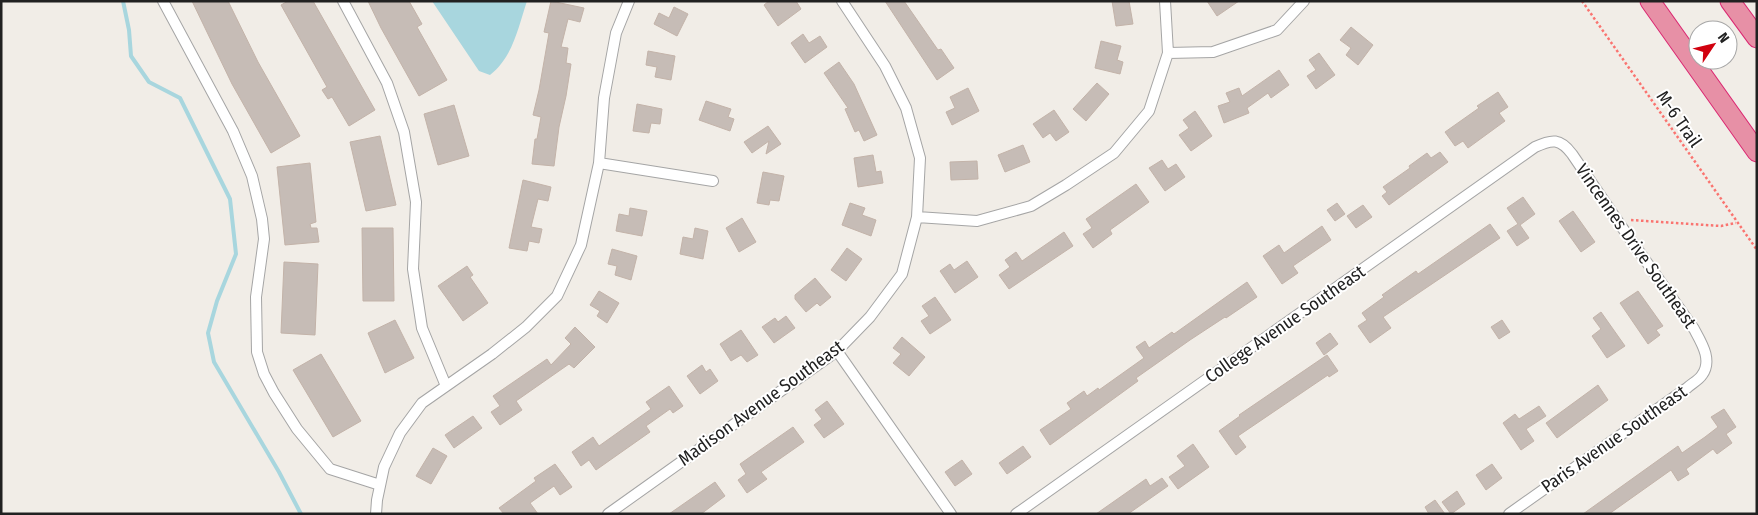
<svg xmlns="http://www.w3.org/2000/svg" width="1758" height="515" font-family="'Fira Sans Condensed',sans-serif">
  <rect width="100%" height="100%" fill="#f1ede7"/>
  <path fill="#a8d6de" d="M432,1H527C518,28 513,57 490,75L479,71Z"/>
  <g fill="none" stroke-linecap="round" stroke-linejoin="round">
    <path stroke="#a8d6de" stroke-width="4" d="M123,1L129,30L131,56L149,82L180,98L230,199L236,254L217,301L208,333L214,362L279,472L301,514"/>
  </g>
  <path fill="#c6bcb6" stroke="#c3b3a9" d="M192,1H228L258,62L300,136L271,153L232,84Z
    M288,1H313L375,110L349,126L332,97L328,99L322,90L327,87L281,5Z
    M368,1H409L422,24L417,27L447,80L419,96L381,28Z
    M551,1L584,8L580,22L568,19L561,47L568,48L566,63L571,64L566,96L559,127L554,166L532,164L535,139H537L541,117L533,115L539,90L549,33L544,32Z
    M769,1H796L801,9L778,26L764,5Z
    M885,1H904L938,50L941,49L954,68L937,80Z
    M1112,1H1129L1133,24L1116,26Z
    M1207,1H1239L1217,16Z
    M674,7L688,14L677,36L654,24L659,13L669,18Z
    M1351,27L1373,45L1358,65L1346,55L1351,48L1340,40Z
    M803,34L809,43L820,36L827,47L805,63L791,43Z
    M1101,41L1121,46L1117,60L1123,62L1120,74L1095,68Z
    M648,51L675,56L671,80L655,77L657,67L646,65Z
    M1319,53L1335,75L1316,89L1307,76L1316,70L1309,60Z
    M839,62L854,84L877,135L864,141L859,130L855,132L845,109L848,108L824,73Z
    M1279,70L1289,85L1271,98L1268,93L1247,108L1249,113L1224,123L1218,106L1230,102L1226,93L1239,88L1242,96Z
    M1097,83L1109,94L1086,121L1073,109Z
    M968,88L979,111L952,125L946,112L955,108L950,97Z
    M1498,92L1508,107L1499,113L1505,121L1468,148L1463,141L1455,146L1445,132L1479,108L1477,106Z
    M706,101L731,109L728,117L734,119L730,131L699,120Z
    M637,104L662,109L660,124L651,123L649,133L633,131Z
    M454,105L469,156L438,165L424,114Z
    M1054,110L1069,132L1056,141L1050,133L1043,138L1033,124Z
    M1195,111L1212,136L1191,151L1179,135L1189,128L1183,120Z
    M768,126L781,144L766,154L769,141L752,153L744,142Z
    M380,136L396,205L366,211L350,142Z
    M1023,145L1030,162L1005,172L998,155Z
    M1440,152L1448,162L1389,205L1382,196L1387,192L1383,187L1410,168L1409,166L1427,153L1431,158Z
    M873,155L876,172L881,171L883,183L858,187L854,158Z
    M1162,160L1168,169L1176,164L1185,177L1165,191L1149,168Z
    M977,161L978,179L951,180L950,162Z
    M310,163L316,222L310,224L311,228H317L319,242L285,245L277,167Z
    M763,172L784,176L779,201L770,200L769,205L757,203Z
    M523,180L551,187L548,201L538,199L531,227L542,229L539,243L529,241L527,251L509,248Z
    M1136,184L1149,202L1110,230L1112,234L1093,248L1083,234L1092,228L1086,219Z
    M1523,197L1535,214L1520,225L1529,238L1517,246L1507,231L1518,224L1507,208Z
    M850,203L865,208L862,215L876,220L871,236L842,225Z
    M1337,203L1345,214L1335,221L1327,210Z
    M1363,205L1372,217L1356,228L1347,216Z
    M630,208L647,211L642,236L616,231L619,214L629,216Z
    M1573,211L1595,242L1581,252L1559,221Z
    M742,218L756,242L739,252L726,228Z
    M1490,224L1500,238L1383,317L1391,328L1370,343L1358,326L1367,320L1362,313L1384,297L1382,295L1416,271L1418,274Z
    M1322,226L1331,240L1293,266L1298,273L1282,284L1263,256L1279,245L1284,253Z
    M362,228H393L394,301H363Z
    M695,228L708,231L703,259L680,254L683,237L693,239Z
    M1064,232L1073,246L1009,289L999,275L1010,267L1005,260L1016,252L1022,261Z
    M847,248L862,259L846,281L831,270Z
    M612,249L637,256L631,280L615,275L617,266L608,264Z
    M967,261L978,277L955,293L940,271L950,264L954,270Z
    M284,262L318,264L315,335L281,333Z
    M467,266L473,275L470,277L488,303L463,321L438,286Z
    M815,278L831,297L820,306L817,303L806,312L795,299V295Z
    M1247,282L1257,297L1226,318L1225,317L1190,340L1136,378L1138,381L1050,445L1040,430L1071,409L1067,403L1084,391L1087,396L1098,388L1099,390L1144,358L1136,347L1145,341L1149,348L1172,332L1174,334Z
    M599,291L619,303L607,323L597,316L600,311L590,305Z
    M1638,291L1663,326L1656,330L1660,335L1648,344L1620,303Z
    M935,297L951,320L930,334L921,321L929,316L922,306Z
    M1601,312L1625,346L1607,358L1592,336L1601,329L1593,318Z
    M786,316L795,328L774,343L762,327L775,318L778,322Z
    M395,320L414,358L385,373L368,333Z
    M1502,320L1510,332L1499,339L1491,327Z
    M575,327L595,347L574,368L569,364L516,401L522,410L500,425L491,412L500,406L493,396L547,359L551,365L571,344L565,338Z
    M741,330L758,355L747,362L741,355L731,361L720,344Z
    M1330,333L1338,344L1324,355L1316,343Z
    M902,337L925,357L909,376L893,363L901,354L893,348Z
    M321,354L361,421L333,437L293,370Z
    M1327,355L1338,371L1329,377L1328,375L1238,436L1246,447L1236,455L1219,431L1240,416L1239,415Z
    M702,365L706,372L710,369L718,381L700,394L687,376Z
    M1598,385L1608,400L1557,438L1546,423Z
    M669,386L683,406L673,413L670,409L646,426L650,432L596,470L589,460L581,466L572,452L593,437L599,446L651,409L646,402Z
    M827,401L844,424L824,438L814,425L822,419L815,410Z
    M1539,406L1546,416L1526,429L1534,441L1521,450L1503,423L1515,414L1519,419Z
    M1724,409L1736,427L1726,434L1732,443L1717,454L1713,449L1686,469L1689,474L1678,481L1671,470L1609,514H1583L1678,446L1682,453L1705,437L1718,427L1711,417Z
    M473,416L482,428L454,448L445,435Z
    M793,427L804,442L761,472L767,479L747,493L738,480L746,474L740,464Z
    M1193,444L1209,467L1178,489L1169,477L1185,466L1177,456Z
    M1023,446L1031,457L1007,474L999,463Z
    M433,448L447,456L431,484L416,476Z
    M962,460L972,474L955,486L945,472Z
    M555,464L572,487L560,495L554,486L530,503L538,514H504L499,508L536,481L534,478Z
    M1492,464L1502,478L1486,490L1476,475Z
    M1162,478L1168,486L1128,514H1096L1146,479L1150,486Z
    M715,482L725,496L701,514H669Z
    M1457,491L1465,504L1451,514L1442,502Z
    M1435,500L1445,514H1429L1425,507Z"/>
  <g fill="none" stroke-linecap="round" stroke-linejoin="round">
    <g stroke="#a5a5a5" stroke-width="12">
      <path id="street" d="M163,1L233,131L252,176L262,219L264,239L256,297L257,352L264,374L274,393L297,429L330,469L380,485
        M343,1L387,83L404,132L416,202L413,269L422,328L446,386
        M1168,53L1213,52L1277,30L1304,1
        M599,163L713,181
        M917,217L977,221L1031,206L1066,185L1114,153L1149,111L1168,53L1165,1
        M837,351L951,514
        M376,514L377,500L384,467L400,433L422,403L492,354L526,327L557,296L581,245L599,163L604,98L616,33L629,1
        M608,514L837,351L870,317L902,274L917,217L920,158L906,108L885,66L842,1
        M1016,514L1535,147C1552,139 1560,138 1572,154L1619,223L1694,329C1701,342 1713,360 1702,375C1699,380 1691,384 1687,388L1509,514"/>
    </g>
    <g stroke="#db2872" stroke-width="21">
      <path id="highway" d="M1650,1L1757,152
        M1730,1L1757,38"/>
    </g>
    <path stroke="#fa7470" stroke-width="2.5" stroke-dasharray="2.5 2.5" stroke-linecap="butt" d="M1582,1L1757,250
      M1631,220L1721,226L1736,223"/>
    <use href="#street" stroke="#fff" stroke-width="10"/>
    <use href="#highway" stroke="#e790a6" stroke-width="19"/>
  </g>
  <g text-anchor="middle" stroke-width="4" stroke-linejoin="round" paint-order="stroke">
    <g font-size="18" fill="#212121" stroke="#fff">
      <text transform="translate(1679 119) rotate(55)" y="6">M-6 Trail</text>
      <text transform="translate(1636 246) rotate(55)" y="6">Vincennes Drive Southeast</text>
      <text transform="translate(1285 324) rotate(-35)" y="6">College Avenue Southeast</text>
      <text transform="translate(761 403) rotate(-36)" y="6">Madison Avenue Southeast</text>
      <text transform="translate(1614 439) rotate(-35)" y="6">Paris Avenue Southeast</text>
    </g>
  </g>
  <rect width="1758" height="515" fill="none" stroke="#212121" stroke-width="5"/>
  <g transform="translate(1713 45) rotate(55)"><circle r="24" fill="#ffffff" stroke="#a6a6a6"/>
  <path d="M0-4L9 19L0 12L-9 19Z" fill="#d1010f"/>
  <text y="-8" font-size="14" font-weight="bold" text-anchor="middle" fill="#212121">N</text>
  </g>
</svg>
